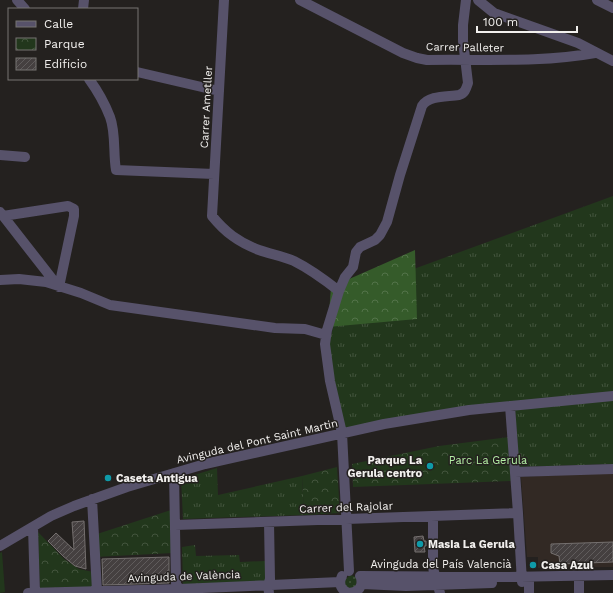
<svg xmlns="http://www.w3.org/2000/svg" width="613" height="593" font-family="'Work Sans',sans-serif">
  <defs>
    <pattern id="grass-tufts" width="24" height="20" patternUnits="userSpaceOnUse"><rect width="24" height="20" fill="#22371c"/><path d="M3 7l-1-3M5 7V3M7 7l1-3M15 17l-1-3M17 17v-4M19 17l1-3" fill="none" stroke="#43543d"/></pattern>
    <pattern id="forest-crowns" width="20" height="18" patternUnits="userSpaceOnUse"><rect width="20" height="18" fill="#355b2a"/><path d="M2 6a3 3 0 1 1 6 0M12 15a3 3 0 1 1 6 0" fill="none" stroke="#537349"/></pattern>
    <pattern id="park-crowns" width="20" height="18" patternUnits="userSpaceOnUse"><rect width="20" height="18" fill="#22371c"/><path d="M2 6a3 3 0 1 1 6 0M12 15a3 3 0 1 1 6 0" fill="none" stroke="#43543d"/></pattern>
    <pattern id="garden-dots" width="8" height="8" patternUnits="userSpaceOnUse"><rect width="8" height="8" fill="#22371c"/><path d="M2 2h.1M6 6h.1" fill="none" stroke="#43543d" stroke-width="1.8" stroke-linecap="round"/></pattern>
    <pattern id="building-hatch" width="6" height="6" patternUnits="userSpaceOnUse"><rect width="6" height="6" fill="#454040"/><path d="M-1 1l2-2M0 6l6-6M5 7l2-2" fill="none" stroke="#605c5c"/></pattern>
  </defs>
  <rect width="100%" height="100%" fill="#24211f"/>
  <path fill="#322924" d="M596,473H613V567L538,568V557H527L521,477Z"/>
  <path fill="url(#grass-tufts)" d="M613,196V393L342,433L326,359L340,296Z
    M613,400V464L519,467L515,409Z
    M217,468L218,495L302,476L304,515L183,519L181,479Z
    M195,545L196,556L239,555L240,562L265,561V581L183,586L182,547Z"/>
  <path fill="url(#forest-crowns)" d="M415,250L417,319L328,327L331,287Z"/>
  <path fill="url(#park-crowns)" d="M509,437L511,481L353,487L352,464L439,446Z
    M337,467L340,513L304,515L302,476Z
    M171,510L173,553L95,557L94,535Z
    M38,532L64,559L79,569L93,572V587L40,588Z"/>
  <path fill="url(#garden-dots)" d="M350,575L354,576L358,578L355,588H348L345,585V580Z"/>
  <path fill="#22371c" d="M2,552L5,592L0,593V553Z"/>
  <path fill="url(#building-hatch)" stroke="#75706f" d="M84,521L86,569L75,566L63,556L48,541L56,533L74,550L72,522Z
    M423,536L424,541H426V546H424L425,552H415L414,537Z
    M613,542V562L560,564L559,556L551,553V544Z
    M169,557V583L103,585L102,559Z"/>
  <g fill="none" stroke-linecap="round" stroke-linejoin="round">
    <path stroke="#57526a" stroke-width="10" d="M17,0L25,9
      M224,0L212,216C225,232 238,242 259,250C270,254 283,256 294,261C310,269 325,280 339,291
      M300,0L403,53L417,58L427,60C484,59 540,63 595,53
      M478,0L494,13L578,43L613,61
      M597,0L613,8
      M83,9L84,0
      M137,72L219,91
      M89,79C97,90 105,104 110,117C116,133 113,153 116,170L214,174
      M0,155L25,157
      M0,212L57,285
      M3,216L68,206L74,209V216L59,287
      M0,280L19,279L46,282L81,293L110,305L275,328L305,329L326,335
      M510,406L518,513L522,582
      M515,472L613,469
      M174,473L176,583L180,593
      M92,499L97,591
      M433,516V568L440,593
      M175,525L518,513
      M33,527L35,593
      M0,546L51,516L74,506L127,487L205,464L384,424L469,410L613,396
      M349,571L342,433L330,381L325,344L327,330L339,291L345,277L353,267L356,252L360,247L375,240L380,235L387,222L400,175L422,106C429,95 447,97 459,95C465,93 466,89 468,83L463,41V25L466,0
      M342,576C338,584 341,591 350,593
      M360,576L507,577L613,575
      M362,584L406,586L492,583
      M28,593L179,589L340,582
      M269,593L268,585L270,579L269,522
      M350,593C359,592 363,586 361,578
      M529,593V582
      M579,593V580"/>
  </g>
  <g fill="#0f9aa8" stroke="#24211f" stroke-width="1.5">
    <circle cx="430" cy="466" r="4"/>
    <circle cx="108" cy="478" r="4"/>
    <circle cx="420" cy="544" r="4"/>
    <circle cx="533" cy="565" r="4"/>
  </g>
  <g text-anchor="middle" stroke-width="3" stroke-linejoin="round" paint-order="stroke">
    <g font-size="11" fill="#f2f0ee" stroke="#24211f">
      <text transform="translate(465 47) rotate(1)" y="4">Carrer Palleter</text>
      <text transform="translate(206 107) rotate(-87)" y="4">Carrer Ametller</text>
      <text transform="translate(257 441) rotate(-13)" y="4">Avinguda del Pont Saint Martin</text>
      <text transform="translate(346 507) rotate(-2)" y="4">Carrer del Rajolar</text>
      <text x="441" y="568">Avinguda del País Valencià</text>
      <text transform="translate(184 576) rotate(-2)" y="4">Avinguda de València</text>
    </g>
    <g font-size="11" font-weight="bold" fill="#f2f0ee" stroke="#24211f" text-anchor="start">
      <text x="422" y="464" text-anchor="end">Parque La<tspan x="422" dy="13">Gerula centro</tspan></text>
      <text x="116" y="482">Caseta Antigua</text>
      <text x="428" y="548">Masia La Gerula</text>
      <text x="541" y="569">Casa Azul</text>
    </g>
    <g font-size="11" fill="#b3efa4" stroke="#24211f">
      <text x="488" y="464">Parc La Gerula</text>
    </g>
  </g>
  <rect x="8" y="8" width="130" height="72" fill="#24211f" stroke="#767472"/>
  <rect x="16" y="21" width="20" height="6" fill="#57526a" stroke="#767472"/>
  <text x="44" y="28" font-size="12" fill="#f2f0ee">Calle</text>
  <rect x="16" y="38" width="20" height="12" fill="url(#park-crowns)" stroke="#767472"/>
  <text x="44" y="48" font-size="12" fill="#f2f0ee">Parque</text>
  <rect x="16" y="58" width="20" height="12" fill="url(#building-hatch)" stroke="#767472"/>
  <text x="44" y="68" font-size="12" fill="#f2f0ee">Edificio</text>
  <path d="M477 26v6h100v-6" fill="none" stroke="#f2f0ee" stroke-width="2"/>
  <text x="483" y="26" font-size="12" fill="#f2f0ee" stroke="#24211f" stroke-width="3" paint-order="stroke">100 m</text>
</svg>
